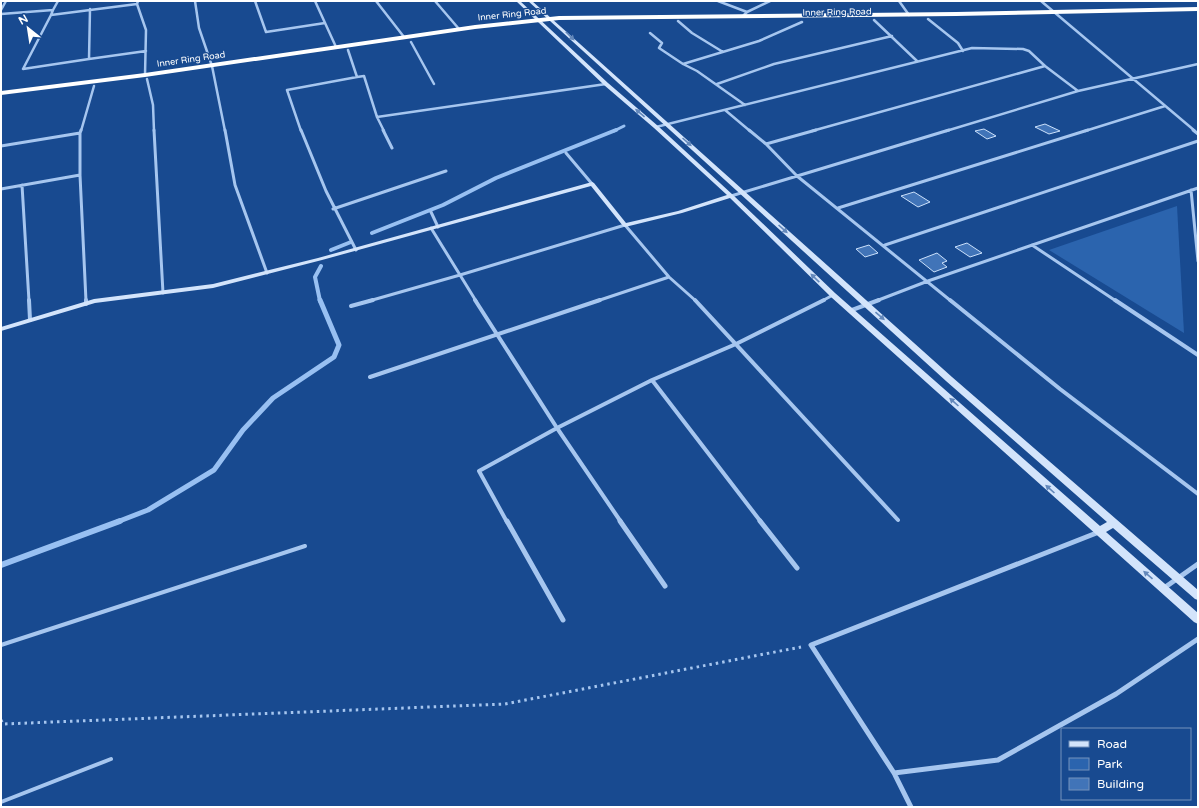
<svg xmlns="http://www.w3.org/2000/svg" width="1199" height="808" font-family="'Varela Round',sans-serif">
  <rect width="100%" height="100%" fill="#184a90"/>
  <path fill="#2b64ae" d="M1177,206L1184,333L1049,250Z"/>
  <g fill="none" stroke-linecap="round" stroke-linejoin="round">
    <path stroke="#98c0f2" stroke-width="3" d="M614,131L624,126"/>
    <path stroke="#98c0f2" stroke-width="4" d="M372,233L443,205L496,178L616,130
      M331,250L351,242
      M320,301L315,277L321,266"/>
    <path stroke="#98c0f2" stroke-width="5" d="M117,522L148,510L214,470L243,430L273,398L334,357L339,345L320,300"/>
    <path stroke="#98c0f2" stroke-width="6" d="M1,565L120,521"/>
  </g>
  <path fill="#4174b8" stroke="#cce1fb" d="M1045,124L1060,131L1049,134L1035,127Z
    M984,129L996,136L987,139L975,131Z
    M914,192L930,202L918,207L901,196Z
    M967,243L982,253L970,257L955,247Z
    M869,245L878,253L865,257L856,249Z
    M937,253L947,261L942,263L947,267L934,272L919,260Z"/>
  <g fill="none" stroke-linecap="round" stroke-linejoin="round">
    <path stroke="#a6c6ef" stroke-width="3" stroke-dasharray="2.5 4" stroke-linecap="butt" d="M1,720L3,724L505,704L801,647"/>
    <path stroke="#a6c6ef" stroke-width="4" d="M1,645L305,546
      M1,802L111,759"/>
    <path stroke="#a6c6ef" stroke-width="2.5" d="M195,1L199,28L212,66L225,131
      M255,1L266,32L325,23
      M315,1L336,47
      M376,1L404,37
      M435,1L459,29
      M718,1L747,12
      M899,1L909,15
      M1041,1L1195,131
      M137,4L146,30L145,75
      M90,9L89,59L146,51
      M1,10L6,1
      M53,10L58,1
      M1,14L53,10L51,15L137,4L138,1
      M51,15L23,69L89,59
      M743,16L747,12L770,1
      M928,19L958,43L963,51
      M874,20L917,61
      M678,21L692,33L723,52
      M650,33L662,43L659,48L683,64
      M411,42L434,84
      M1045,66L1078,91
      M357,77L364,76L377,117
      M147,79L153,105L154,131
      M717,84L774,64L892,36
      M745,105L697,71L683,64L759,41L802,22
      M725,110L750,131
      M656,127L972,48L1023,49L1029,51L1045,66L812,131
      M81,131L94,86
      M301,131L287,90L357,77L348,50
      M384,131L377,117L606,84
      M946,131L1078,91L1198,64
      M1085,131L1165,106"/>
    <path stroke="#a6c6ef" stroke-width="3" d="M154,130L163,293
      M225,130L235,185L267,273
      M301,130L326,191L356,250
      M383,130L392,148
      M749,130L766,144L797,176L951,301
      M1193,130L1198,134
      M766,144L816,130
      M1,146L80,133L81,130
      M566,153L593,185
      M80,175L86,301
      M22,185L29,301
      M1,189L80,175V133
      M1191,190L1198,261
      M731,196L949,130
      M838,208L1088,130
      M333,209L446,171
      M431,212L438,227
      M431,228L460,275L625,225L669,277L696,301
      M885,245L1198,141
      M1032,245L1116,301
      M369,301L460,275L476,301
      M597,301L669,277
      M822,301L833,295
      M876,301L928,281L1198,188"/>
    <path stroke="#a6c6ef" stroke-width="4" d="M29,300L30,320
      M86,300V304
      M475,300L557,428L652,380L736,344L824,300
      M695,300L898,520
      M950,300L1060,389L1198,494
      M1115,300L1198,355
      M351,306L373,300
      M852,310L879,300
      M370,377L600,300
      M652,380L761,522
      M507,522L479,471L557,428L621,522"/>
    <path stroke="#a6c6ef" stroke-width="5" d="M507,521L563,620
      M620,521L665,586
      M760,521L797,568
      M1164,588L1198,564
      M894,773L998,760L1116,694L1198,639
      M911,807L894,773L811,645L1099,532"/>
    <path fill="#d3e4fb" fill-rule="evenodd" d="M516,1H520L608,83L658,126L733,195L835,293L1100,526L1107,522L946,381L528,1H532L952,377L1198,590V600L1195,599L1113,528L1106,532L1198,613V624L1194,622L831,297L730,198L682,213L625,227L623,226L591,186L322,260L213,288L95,303L1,331V327L94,299L213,284L318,258L592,182L594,183L626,223L678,211L727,195L654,128L604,85Z"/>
    <path fill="#fff" fill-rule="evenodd" d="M1198,7V11L956,16L559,20L475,29L145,77L1,95V91L145,73L475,25L559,16L956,12Z"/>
  </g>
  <defs><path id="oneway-solid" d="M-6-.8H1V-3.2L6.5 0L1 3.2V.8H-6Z"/></defs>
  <g fill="#6388bb">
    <use href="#oneway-solid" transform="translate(570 36) rotate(45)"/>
    <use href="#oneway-solid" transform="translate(640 113) rotate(-140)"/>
    <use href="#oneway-solid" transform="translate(687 142) rotate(42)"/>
    <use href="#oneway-solid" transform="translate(783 229) rotate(42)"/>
    <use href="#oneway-solid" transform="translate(815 278) rotate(-136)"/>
    <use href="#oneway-solid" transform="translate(880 316) rotate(41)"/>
    <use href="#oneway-solid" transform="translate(954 402) rotate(-138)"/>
    <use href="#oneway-solid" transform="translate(1050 489) rotate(-138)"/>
    <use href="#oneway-solid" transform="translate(1148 575) rotate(-139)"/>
  </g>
  <g text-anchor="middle" stroke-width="3" stroke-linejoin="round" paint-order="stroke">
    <g font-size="9" fill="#fff" stroke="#184a90">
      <text transform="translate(837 12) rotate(-1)" y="3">Inner Ring Road</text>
      <text transform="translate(512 14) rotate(-6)" y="3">Inner Ring Road</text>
      <text transform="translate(191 59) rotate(-8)" y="3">Inner Ring Road</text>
    </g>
  </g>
  <rect width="1199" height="808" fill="none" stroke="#ffffff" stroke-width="4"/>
  <rect x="1061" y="728" width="130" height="72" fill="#184a90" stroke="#7492bc"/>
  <rect x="1069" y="741" width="20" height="6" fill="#d3e4fb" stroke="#7492bc"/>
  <text x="1097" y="748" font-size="12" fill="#ffffff">Road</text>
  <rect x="1069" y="758" width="20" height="12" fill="#2b64ae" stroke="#7492bc"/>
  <text x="1097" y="768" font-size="12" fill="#ffffff">Park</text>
  <rect x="1069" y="778" width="20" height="12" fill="#4174b8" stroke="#7492bc"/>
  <text x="1097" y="788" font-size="12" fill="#ffffff">Building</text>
  <g transform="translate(28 28) rotate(330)" stroke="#184a90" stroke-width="3" paint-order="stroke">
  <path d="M0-3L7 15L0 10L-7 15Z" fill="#ffffff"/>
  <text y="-6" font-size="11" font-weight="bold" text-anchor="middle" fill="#ffffff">N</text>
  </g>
</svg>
